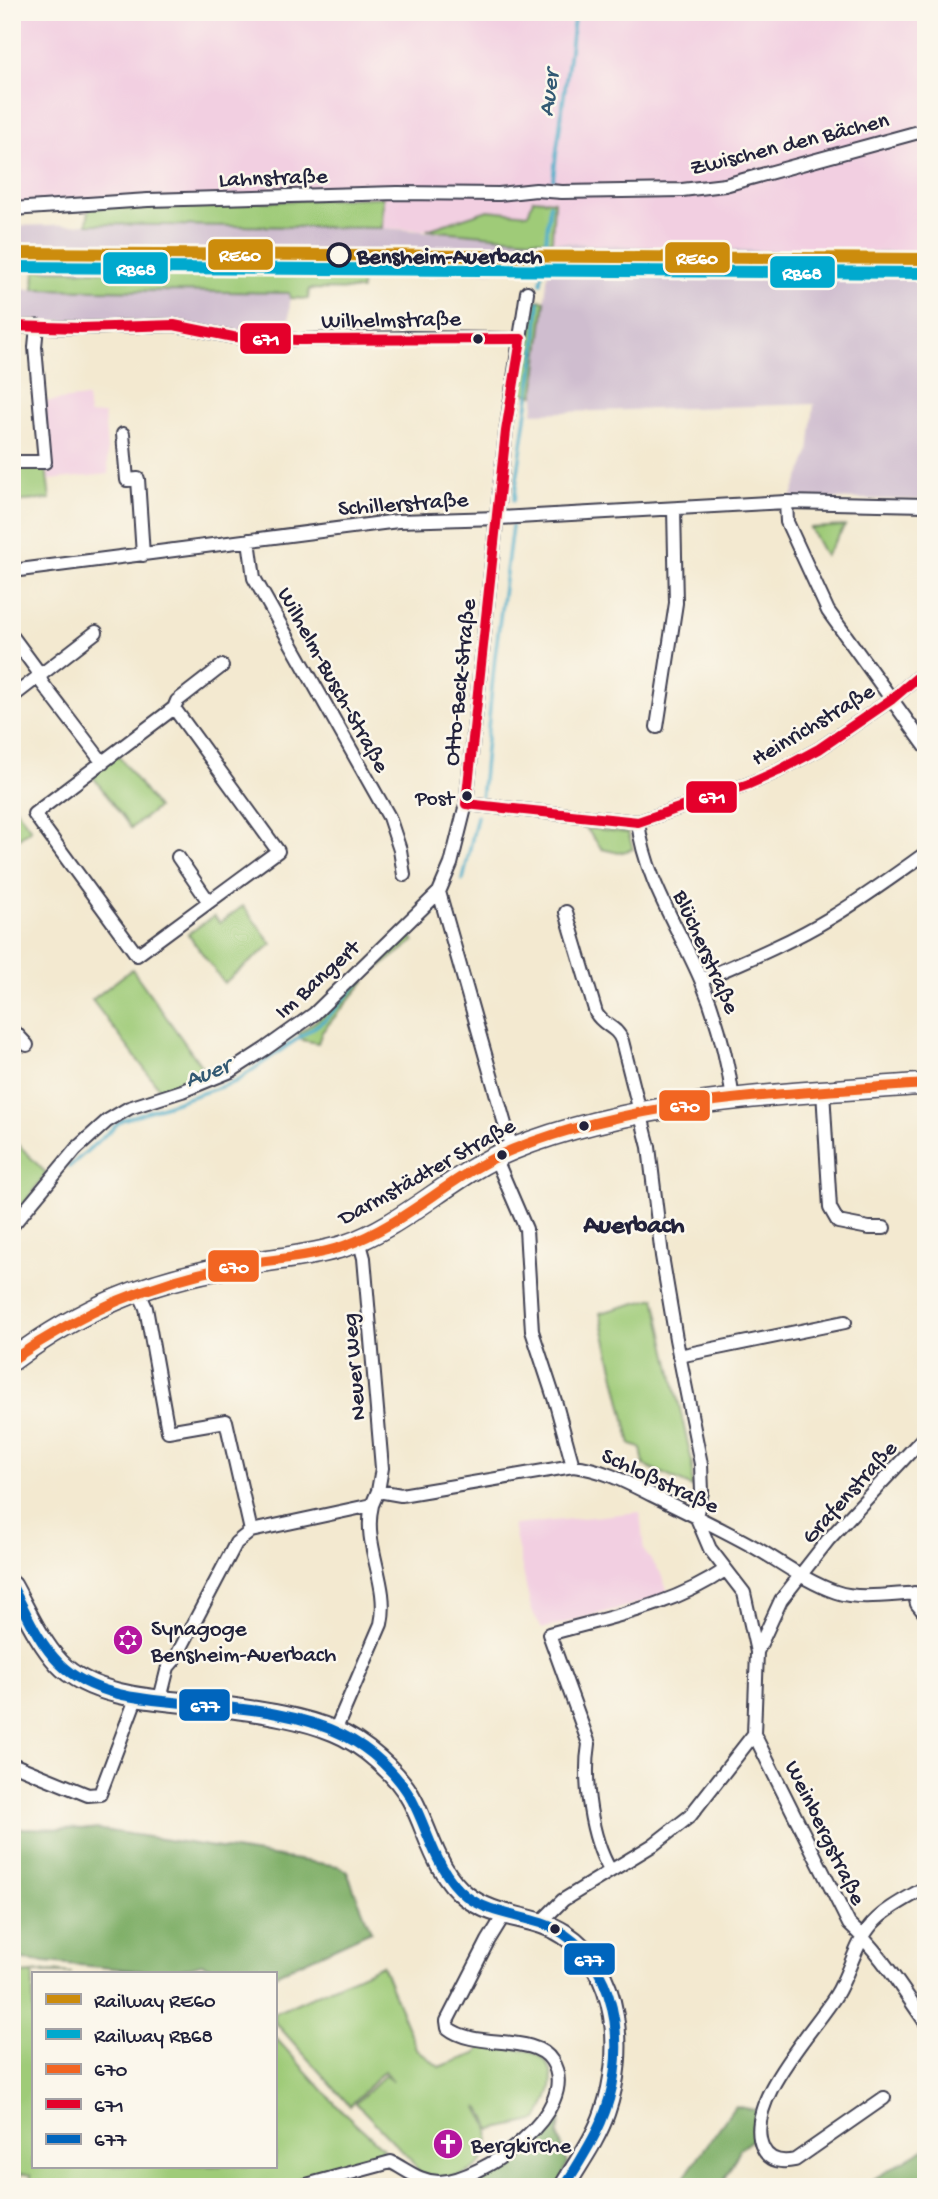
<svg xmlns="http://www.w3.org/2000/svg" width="938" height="2199" font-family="'Gochi Hand',sans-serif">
  <rect width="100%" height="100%" fill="#fbf7ec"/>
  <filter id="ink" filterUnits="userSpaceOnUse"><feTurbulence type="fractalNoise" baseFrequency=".0143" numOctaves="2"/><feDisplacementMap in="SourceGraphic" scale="14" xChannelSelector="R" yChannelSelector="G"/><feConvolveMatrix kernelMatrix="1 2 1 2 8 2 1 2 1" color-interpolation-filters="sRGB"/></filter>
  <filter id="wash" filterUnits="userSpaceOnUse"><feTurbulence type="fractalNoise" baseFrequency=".00686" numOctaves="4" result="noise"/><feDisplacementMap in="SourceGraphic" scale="28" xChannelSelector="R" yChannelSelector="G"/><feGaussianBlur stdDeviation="1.57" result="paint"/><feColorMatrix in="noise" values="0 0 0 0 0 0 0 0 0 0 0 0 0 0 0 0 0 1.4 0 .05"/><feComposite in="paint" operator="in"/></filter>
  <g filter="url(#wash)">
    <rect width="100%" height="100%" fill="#f3e9d0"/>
    <path fill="#f2cfe1" d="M12,12H926V252L781,251L601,245L552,241L554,201L533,199L529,214L488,210L427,230L382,228L383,198L12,212Z
      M87,397L89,415L104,414L109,474L49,480L43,402Z
      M640,1512L644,1551L660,1572L669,1595L542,1629L531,1609L513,1525Z"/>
    <path fill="#cfbdcf" d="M87,224L382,228L601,245L781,251L926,252V500L791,498L809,453L814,404L533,413L548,270L406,273V278H361V273L12,270V226Z
      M12,289L290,293L289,331L230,333L12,322Z"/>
    <path fill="#9fcb78" stroke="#60765a" stroke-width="2" d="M383,197L382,228L87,224L89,208Z
      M533,199L554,201L552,241L427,230L488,210L528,214Z
      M35,270L362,273L361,290L309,289L308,299L290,298L289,293L34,289Z
      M535,300L545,301L534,395L516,393L528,362Z
      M12,467H46L50,499L12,502Z
      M845,526L825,556L810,528Z
      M118,755L157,808L131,828L91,774Z
      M12,803L31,829L12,843Z
      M586,828L628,833L633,849L619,853L602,849Z
      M243,906L272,944L224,983L188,934L214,916L220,923Z
      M406,931L414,941L376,970L375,958Z
      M132,969L209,1077L162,1092L92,1000Z
      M359,975L365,981L322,1032L318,1043L302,1040L299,1033L322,1016Z
      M12,1138L46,1173L12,1220Z
      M655,1298L692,1462V1487L644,1465L641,1448L631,1445L600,1313Z
      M382,1965L416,2048L439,2067L476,2054L481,2047C494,2048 525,2047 535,2053C564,2068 549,2099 538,2120L491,2130L483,2111L478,2107C481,2114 486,2120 488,2127C491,2133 489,2138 488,2144C483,2177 450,2181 421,2174L409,2158L356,2103L385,2075L393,2082L384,2071L350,2106L275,2022V2013Z
      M52,1971L72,1973H33V2166H275V2037L339,2108L383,2148L379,2154L287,2187H30L31,2175L16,2173L20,2175L19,2177L12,2176V1975Z"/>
    <path fill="#7faf68" stroke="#506852" stroke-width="2" d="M12,1828L96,1829L338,1866L347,1872L371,1931L275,1975L224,1973L202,1964L167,1973L12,1959Z
      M735,2106L755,2110L753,2139L740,2149L721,2187H677Z
      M559,2110L560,2121L558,2134L567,2163L559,2187H414L420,2184L464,2182L487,2174L530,2148Z
      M926,2148V2187H860Z"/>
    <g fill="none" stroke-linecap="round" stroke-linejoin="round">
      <path stroke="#49acc8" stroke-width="3.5" d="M553,179L575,12
        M541,283L550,204
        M514,500L535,355L539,302
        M481,800L495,656L512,526
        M463,880L477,816
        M424,921L434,912
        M69,1167L122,1120L235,1082L326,1019L380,959L408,935"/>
    </g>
  </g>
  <g filter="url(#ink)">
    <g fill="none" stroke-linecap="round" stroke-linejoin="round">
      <g stroke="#414051" stroke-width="16">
        <path id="minor" d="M12,209L148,200L397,193L499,194L536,190L562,192L682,190L725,185L926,130
          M12,326L81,328L174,325L233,337L298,340L410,338L521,339
          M123,434L127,480L138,479L143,555
          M12,462H45L35,347L37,326
          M786,502L787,522L828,611L926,747
          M249,540L254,578L389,817L400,850L404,875
          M12,571L398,521L498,518L786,502L926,505
          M12,636L37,670L42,683L103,763
          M12,697L96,632
          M174,708L278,851L137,955L34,814Z
          M174,708L177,701L222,666
          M657,727L676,603L674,509
          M466,804L638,822L749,784L778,771L819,749L892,699L926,670
          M638,822C645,880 679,928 701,980C718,1020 727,1056 733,1099
          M178,857L209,902
          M566,912L596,1013C603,1026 617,1026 622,1041L649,1147L662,1256L676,1339L701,1464L702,1492L696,1516L710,1549L744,1593L757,1652
          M701,980C745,961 791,942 832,917C865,897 895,875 926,853
          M12,1029L27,1045
          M823,1091L830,1208L838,1222L869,1228H884
          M512,1149L439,892L451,864L466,804L506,431L527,292
          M495,1157L526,1229L532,1331L556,1404L573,1466
          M12,1226L76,1149L107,1121L129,1108L182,1091L231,1071L265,1049L314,1014L439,892
          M359,1240L364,1258L382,1468L378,1491
          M138,1290L146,1308L168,1431L226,1421L251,1531
          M679,1356L845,1322
          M914,1593L917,1604L926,1615
          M160,1699L168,1667L175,1659L236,1543L251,1531L372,1505L378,1491L401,1495L573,1466C602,1469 626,1482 652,1495C687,1512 722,1529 756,1548C782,1563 807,1582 836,1592C862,1601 898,1593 926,1593
          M335,1731L381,1624C390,1583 362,1546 372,1505
          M754,1734L849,1924C880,1952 902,1989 926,2023
          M12,1764L88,1795L100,1794L137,1696
          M610,1870C591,1838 583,1781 589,1744L549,1634C609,1617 673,1606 725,1570
          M540,1923L563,1900L653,1845L690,1816L754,1734L757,1652L781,1600L828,1540L926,1435
          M884,2098L795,2160C781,2163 769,2161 763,2148C742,2103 814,2031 836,1995C850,1972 855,1943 873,1923C887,1908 908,1898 926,1887
          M299,2187L391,2162C407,2170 420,2182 439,2182C481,2182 583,2110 552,2061C535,2033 475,2050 448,2028L447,2021L488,1941L504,1915"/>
      </g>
      <g stroke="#414051" stroke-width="23">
        <path id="secondary" d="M12,1586C26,1611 39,1641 59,1663C95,1702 176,1700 225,1707C261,1712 300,1717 334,1731C362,1742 398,1773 412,1800C429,1832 436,1873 466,1896C497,1920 533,1914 564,1934C621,1971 625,2054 605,2112C596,2139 578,2163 564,2187"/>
      </g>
      <g stroke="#414051" stroke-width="24">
        <path id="primary" d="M12,1360C84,1307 146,1282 234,1266C270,1259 309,1257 344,1246C406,1225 453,1173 513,1149C640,1098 791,1094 926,1084"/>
      </g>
      <use href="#minor" stroke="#fff" stroke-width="12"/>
      <use href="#secondary" stroke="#fff" stroke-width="19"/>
      <use href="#primary" stroke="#fff" stroke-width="21"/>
      <g stroke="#fbf7ec" stroke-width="16">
        <path id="bus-1" d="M12,1360C83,1311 150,1282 235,1266C271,1259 309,1258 344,1246C407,1224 453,1173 514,1149C644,1097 788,1094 926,1084"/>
      </g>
      <g stroke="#fbf7ec" stroke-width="16">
        <path id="bus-2" d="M12,326L81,328L174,325L233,337L298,340L521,339
          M466,804L638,822L749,784L778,771L819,749L892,699L926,670
          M466,804L506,431L521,339"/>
      </g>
      <g stroke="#fbf7ec" stroke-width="16">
        <path id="bus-3" d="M12,1586C26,1612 38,1642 59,1663C96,1700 156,1700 204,1705C250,1709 301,1714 343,1735C371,1749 397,1773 412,1800C429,1832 436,1872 466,1896C495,1918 534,1914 564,1934C623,1974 627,2062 601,2122C591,2145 577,2166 564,2187"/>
      </g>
      <use href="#bus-1" stroke="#f26522" stroke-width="10"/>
      <use href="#bus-2" stroke="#e4002b" stroke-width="10"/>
      <use href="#bus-3" stroke="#0065bd" stroke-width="10"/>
      <g stroke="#fbf7ec" stroke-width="18">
        <path id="rail-1" d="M12,253L926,259"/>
      </g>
      <g stroke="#fbf7ec" stroke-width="18">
        <path id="rail-2" d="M12,267L926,273"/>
      </g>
      <use href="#rail-1" stroke="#cc8c0c" stroke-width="12"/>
      <use href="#rail-2" stroke="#00a9ce" stroke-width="12"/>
    </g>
  </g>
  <defs>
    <g id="synagogue-disc" transform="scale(1.575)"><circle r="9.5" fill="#b5179e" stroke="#fbf7ec"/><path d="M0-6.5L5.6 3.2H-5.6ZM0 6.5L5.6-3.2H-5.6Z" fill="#fff"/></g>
    <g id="church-disc" transform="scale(1.575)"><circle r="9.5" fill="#b5179e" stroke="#fbf7ec"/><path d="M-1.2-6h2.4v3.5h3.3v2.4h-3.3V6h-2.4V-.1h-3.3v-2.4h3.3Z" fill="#fff"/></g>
  </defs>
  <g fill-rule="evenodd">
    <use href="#synagogue-disc" x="128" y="1640"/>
    <use href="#church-disc" x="448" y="2144"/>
  </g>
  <circle fill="#fbf7ec" stroke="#22223b" stroke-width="3.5" cx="339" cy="255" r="11"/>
  <g fill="#22223b" stroke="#fbf7ec" stroke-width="2.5">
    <circle cx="478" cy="339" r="6"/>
    <circle cx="467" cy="796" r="6"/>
    <circle cx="584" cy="1126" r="6"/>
    <circle cx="502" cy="1155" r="6"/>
    <circle cx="555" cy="1929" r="6"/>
  </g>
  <g text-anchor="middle" stroke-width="5" stroke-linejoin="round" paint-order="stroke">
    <g font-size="21" fill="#22223b" stroke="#fbf7ec" text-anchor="end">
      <text x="454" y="804">Post</text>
    </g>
    <g font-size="23" fill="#22223b" stroke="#fbf7ec">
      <text transform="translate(789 142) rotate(-14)" y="8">Zwischen den Bächen</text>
      <text transform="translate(273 176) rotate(-2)" y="8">Lahnstraße</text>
      <text transform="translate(391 318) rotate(-1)" y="8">Wilhelmstraße</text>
      <text transform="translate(403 502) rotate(-4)" y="8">Schillerstraße</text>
      <text transform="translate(335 679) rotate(61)" y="8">Wilhelm-Busch-Straße</text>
      <text transform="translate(458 682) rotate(-84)" y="8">Otto-Beck-Straße</text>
      <text transform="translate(812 723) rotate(-31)" y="8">Heinrichstraße</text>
      <text transform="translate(708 951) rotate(66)" y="8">Blücherstraße</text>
      <text transform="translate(316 978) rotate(-42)" y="8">Im Bangert</text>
      <text transform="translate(426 1170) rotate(-29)" y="8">Darmstädter Straße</text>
      <text transform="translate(352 1367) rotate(-95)" y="8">Neuer Weg</text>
      <text transform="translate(661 1479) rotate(25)" y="8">Schloßstraße</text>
      <text transform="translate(848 1491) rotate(-48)" y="8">Grafenstraße</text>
      <text transform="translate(827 1832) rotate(64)" y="8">Weinbergstraße</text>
    </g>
    <g font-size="23" font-weight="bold" fill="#22223b" stroke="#fbf7ec" text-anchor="start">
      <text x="357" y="263">Bensheim-Auerbach</text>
    </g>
    <g font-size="23" fill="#22223b" stroke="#fbf7ec" text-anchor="start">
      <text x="151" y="1635">Synagoge<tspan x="151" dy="26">Bensheim-Auerbach</tspan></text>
      <text x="471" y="2152">Bergkirche</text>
    </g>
    <g font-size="24" font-style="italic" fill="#325973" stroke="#fbf7ec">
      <text transform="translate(547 93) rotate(-83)" y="8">Auer</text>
      <text transform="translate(207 1071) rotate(-21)" y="8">Auer</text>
    </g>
    <g font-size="26" font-weight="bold" fill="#22223b" stroke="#fbf7ec">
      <text x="634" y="1232">Auerbach</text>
    </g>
  </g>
  <g stroke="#fbf7ec" stroke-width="2.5">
    <rect x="207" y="238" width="67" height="33" rx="7" fill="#cc8c0c"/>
    <rect x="664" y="241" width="67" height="33" rx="7" fill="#cc8c0c"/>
    <rect x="102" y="251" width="67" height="34" rx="7" fill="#00a9ce"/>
    <rect x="769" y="255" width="67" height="34" rx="7" fill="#00a9ce"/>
    <rect x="239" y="322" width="53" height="33" rx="7" fill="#e4002b"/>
    <rect x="685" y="780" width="53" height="34" rx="7" fill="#e4002b"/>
    <rect x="658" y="1089" width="53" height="33" rx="7" fill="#f26522"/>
    <rect x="207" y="1249" width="53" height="34" rx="7" fill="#f26522"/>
    <rect x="178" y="1688" width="53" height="34" rx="7" fill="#0065bd"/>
    <rect x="563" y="1942" width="53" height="34" rx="7" fill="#0065bd"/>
  </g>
  <g font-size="19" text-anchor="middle" font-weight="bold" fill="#fff">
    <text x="240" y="261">RE60</text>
    <text x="697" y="264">RE60</text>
    <text x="136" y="275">RB68</text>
    <text x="802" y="279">RB68</text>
    <text x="266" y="345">671</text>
    <text x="712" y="803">671</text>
    <text x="685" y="1112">670</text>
    <text x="234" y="1273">670</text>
    <text x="205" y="1712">677</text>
    <text x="589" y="1966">677</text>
  </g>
  <rect width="938" height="2199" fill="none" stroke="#fbf7ec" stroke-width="42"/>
  <rect x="32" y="1972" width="245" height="196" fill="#fbf7ec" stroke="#a4a2a5" stroke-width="2"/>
  <rect x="46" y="1994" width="35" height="10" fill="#cc8c0c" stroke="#a4a2a5" stroke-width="2"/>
  <text x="94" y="2007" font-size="21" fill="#22223b">Railway RE60</text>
  <rect x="46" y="2029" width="35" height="10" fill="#00a9ce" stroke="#a4a2a5" stroke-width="2"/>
  <text x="94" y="2042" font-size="21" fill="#22223b">Railway RB68</text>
  <rect x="46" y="2064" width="35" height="10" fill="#f26522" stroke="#a4a2a5" stroke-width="2"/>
  <text x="94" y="2076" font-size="21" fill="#22223b">670</text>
  <rect x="46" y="2099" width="35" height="10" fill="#e4002b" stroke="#a4a2a5" stroke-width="2"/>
  <text x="94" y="2112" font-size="21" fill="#22223b">671</text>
  <rect x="46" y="2134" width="35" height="10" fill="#0065bd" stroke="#a4a2a5" stroke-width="2"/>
  <text x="94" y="2146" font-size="21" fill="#22223b">677</text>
</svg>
